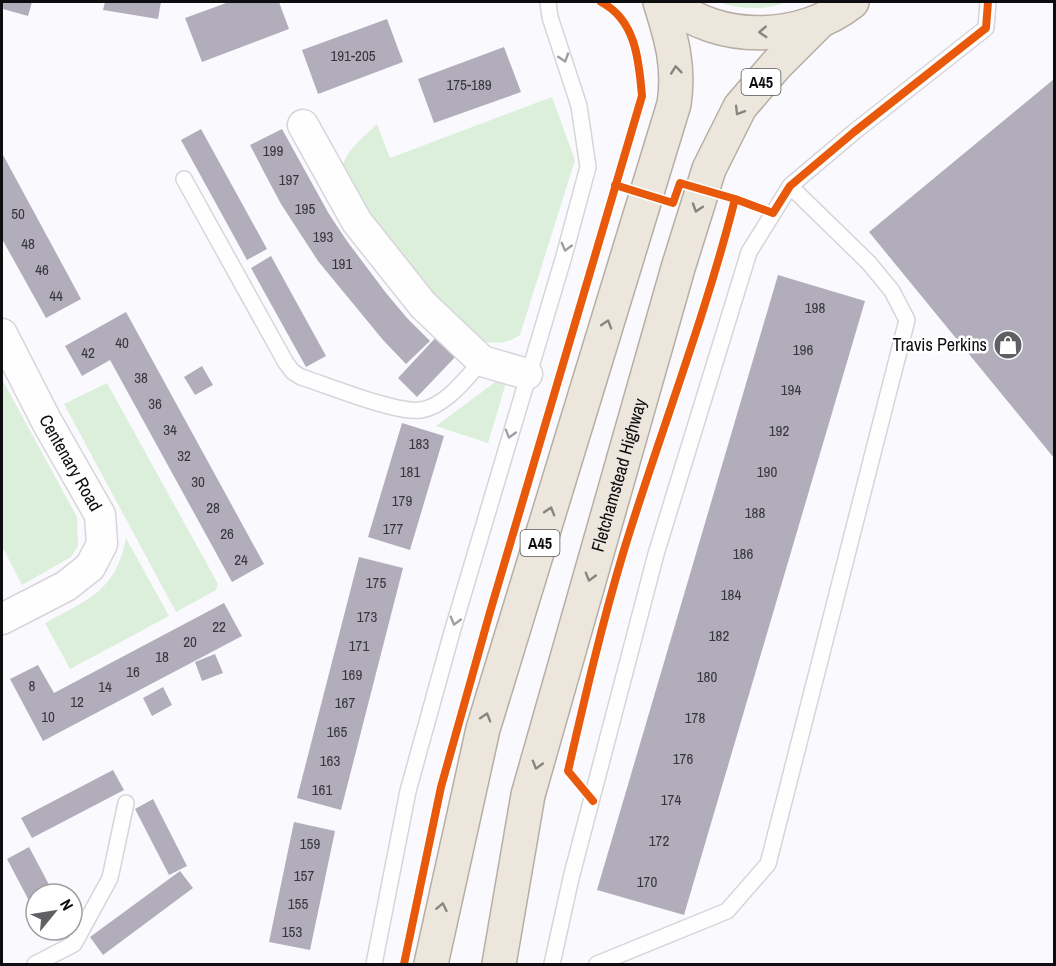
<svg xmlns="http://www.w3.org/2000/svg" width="1056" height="966" font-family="'Archivo Narrow',sans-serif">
  <rect width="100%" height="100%" fill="#f9f9fe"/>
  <path fill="#dcefdb" d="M720,2H787C768,10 739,10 720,2Z
    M552,97L575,160L520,335L511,340L501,343L484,342L456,324L382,237L342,168C347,149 363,138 377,124L390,158Z
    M2,379L77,517L78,546L71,557L22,585L2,546Z
    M499,381L506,383L488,443L436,426L494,383Z
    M107,383L218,584L216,590L176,612L64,404Z
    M126,538L169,616L70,669L45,623C89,599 116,591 126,538Z"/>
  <path fill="#b2adbb" d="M2,2H32L28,16L3,9L2,13Z
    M105,2H161L158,19L103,10Z
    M229,2H279L289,29L202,62L185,18Z
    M387,19L403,62L318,94L302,50Z
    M504,47L521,92L434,123L418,79Z
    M1054,79V458L869,232Z
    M201,129L267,249L247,260L181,140Z
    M282,129L329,214L347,241L386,293L407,318L430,341L406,364L383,340L318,261L281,204L265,174L250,145Z
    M2,153L81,299L46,318L2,239Z
    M271,256L326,356L306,367L251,268Z
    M778,275L865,301L684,915L597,890Z
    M126,312L264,564L232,582L110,360L82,376L65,346Z
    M439,334L459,353L417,397L398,378Z
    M202,366L213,385L195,395L184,377Z
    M402,423L444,436L410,550L368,537Z
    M359,557L403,568L341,810L297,798Z
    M224,603L242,636L43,741L10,679L38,665L54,693Z
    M215,654L223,673L202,681L195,662Z
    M163,687L172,705L152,716L143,698Z
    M113,770L124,790L32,838L21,818Z
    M153,799L187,866L169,875L135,809Z
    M294,822L335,831L310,950L269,942Z
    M29,847L54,894H36V914L7,859Z
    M180,871L193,888L103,955L90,937Z"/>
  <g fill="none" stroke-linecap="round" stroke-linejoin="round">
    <g stroke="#d6d6da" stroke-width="18">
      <path id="service" d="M184,179L286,363L293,372L301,377C327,385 397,414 421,410C446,406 466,378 482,361
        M35,964L74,944L110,878L126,803
        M374,964L408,791L452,632L564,256L588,167L579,106L550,17L548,2
        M552,964L571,878L656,554L749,252L790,186L854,132L986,28L988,2
        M597,964L727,911L768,864L907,320L892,291L869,263L790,186"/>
    </g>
    <g stroke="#d6d6da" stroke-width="33">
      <g id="minor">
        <path d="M303,125L357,222L423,305L482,361L527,374"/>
        <path id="s1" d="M2,334L47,422L100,515L102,544L90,567L66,586L2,619"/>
      </g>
    </g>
    <g stroke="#b7aea3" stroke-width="36">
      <g id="trunk">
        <path d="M669,2C719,44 801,42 852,2"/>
        <path d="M431,964L483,729L674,104C680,66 671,37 660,2"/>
        <path id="s2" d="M499,964L528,795L678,268L709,169L740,107L776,65L820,21"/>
      </g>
    </g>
    <use href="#service" stroke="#fefeff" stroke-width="15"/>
    <use href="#minor" stroke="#fefeff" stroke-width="30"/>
    <use href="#trunk" stroke="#ece6dc" stroke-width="33"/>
    <g stroke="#fff" stroke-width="11">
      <path id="cycleway" d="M615,185L673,203L680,183L735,199L773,213L790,186L854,132L986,28L988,2
        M593,801L568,771C585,697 602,623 624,550C660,433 705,318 735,199
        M404,964L441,787L490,612L642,96C639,61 636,20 601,2"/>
    </g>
    <use href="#cycleway" stroke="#e8590c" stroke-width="8"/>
  </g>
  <defs><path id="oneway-chevron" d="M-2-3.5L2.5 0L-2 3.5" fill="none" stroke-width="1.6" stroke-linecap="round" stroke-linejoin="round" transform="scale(1.5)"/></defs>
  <g stroke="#888581">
    <use href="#oneway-chevron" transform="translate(763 32) rotate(177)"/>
    <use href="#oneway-chevron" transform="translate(676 70) rotate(-96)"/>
    <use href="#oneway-chevron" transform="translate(739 111) rotate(121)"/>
    <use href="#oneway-chevron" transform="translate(697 208) rotate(108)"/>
    <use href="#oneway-chevron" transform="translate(607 324) rotate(-73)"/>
    <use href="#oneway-chevron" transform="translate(550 511) rotate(-73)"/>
    <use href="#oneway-chevron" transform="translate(590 577) rotate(106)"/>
    <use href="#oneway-chevron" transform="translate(486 717) rotate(-73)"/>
    <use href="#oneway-chevron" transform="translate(537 765) rotate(106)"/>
    <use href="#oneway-chevron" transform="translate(442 907) rotate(-78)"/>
  </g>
  <g stroke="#9e9ea0">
    <use href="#oneway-chevron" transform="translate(564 58) rotate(72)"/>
    <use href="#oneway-chevron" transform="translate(566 247) rotate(105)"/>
    <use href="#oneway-chevron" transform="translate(510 434) rotate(106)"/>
    <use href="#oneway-chevron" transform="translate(455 621) rotate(106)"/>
  </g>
  <defs>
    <g id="shop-disc" transform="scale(1.5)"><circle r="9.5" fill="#606064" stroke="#fff"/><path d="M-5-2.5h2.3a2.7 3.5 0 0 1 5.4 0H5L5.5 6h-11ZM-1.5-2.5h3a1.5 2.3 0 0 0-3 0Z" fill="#fff"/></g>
  </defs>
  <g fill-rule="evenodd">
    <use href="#shop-disc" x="1008" y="345"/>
  </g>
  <g text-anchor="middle" stroke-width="5" stroke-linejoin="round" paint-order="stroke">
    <g font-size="15" fill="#37363c">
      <text x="353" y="61">191-205</text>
      <text x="469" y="90">175-189</text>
      <text x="273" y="156">199</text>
      <text x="289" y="185">197</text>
      <text x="305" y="214">195</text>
      <text x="18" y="219">50</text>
      <text x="323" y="242">193</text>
      <text x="28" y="249">48</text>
      <text x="342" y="269">191</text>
      <text x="42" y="275">46</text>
      <text x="56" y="301">44</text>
      <text x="815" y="313">198</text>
      <text x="122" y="348">40</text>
      <text x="803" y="355">196</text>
      <text x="88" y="358">42</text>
      <text x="141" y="383">38</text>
      <text x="791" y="395">194</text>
      <text x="155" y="409">36</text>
      <text x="170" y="435">34</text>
      <text x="779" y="436">192</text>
      <text x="419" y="449">183</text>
      <text x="184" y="461">32</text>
      <text x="410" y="477">181</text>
      <text x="767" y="477">190</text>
      <text x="198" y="487">30</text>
      <text x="402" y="506">179</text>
      <text x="213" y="513">28</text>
      <text x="755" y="518">188</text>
      <text x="393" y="534">177</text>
      <text x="227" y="539">26</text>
      <text x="743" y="559">186</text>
      <text x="241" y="565">24</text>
      <text x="376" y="588">175</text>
      <text x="731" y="600">184</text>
      <text x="367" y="622">173</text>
      <text x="219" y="632">22</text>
      <text x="719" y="641">182</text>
      <text x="190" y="647">20</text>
      <text x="359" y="651">171</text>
      <text x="162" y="662">18</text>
      <text x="133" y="677">16</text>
      <text x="352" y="680">169</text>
      <text x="707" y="682">180</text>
      <text x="32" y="691">8</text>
      <text x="105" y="692">14</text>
      <text x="77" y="707">12</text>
      <text x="345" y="708">167</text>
      <text x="48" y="722">10</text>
      <text x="695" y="723">178</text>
      <text x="337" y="737">165</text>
      <text x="683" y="764">176</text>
      <text x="330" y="766">163</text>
      <text x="322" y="795">161</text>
      <text x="671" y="805">174</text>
      <text x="659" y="846">172</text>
      <text x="310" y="849">159</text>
      <text x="304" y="881">157</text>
      <text x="647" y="887">170</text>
      <text x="298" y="909">155</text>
      <text x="292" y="937">153</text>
    </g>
    <g fill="#fff" stroke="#565658" stroke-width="1.5">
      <rect x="741.5" y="69" width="39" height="26" rx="4.5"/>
      <rect x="520.5" y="530" width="39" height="26" rx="4.5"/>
    </g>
    <g font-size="16" font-weight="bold" fill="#0e0e11">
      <text x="761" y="88">A45</text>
      <text x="540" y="549">A45</text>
    </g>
    <g font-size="18" fill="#0e0e11" stroke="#fff" text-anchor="end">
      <text x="987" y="351">Travis Perkins</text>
    </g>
    <g font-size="18" fill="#0e0e11" stroke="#fff">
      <text dy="6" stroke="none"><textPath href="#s1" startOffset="146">Centenary Road</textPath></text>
      <text dy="6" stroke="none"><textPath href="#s2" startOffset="504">Fletchamstead Highway</textPath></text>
    </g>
  </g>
  <rect width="1056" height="966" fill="none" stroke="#0e0e11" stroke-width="6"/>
  <g transform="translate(54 912) rotate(60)"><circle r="28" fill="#ffffff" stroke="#9f9fa0" stroke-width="1.5"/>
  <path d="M0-4.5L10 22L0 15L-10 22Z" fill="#606064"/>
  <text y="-9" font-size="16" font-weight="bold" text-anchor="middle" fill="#0e0e11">N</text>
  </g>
</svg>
